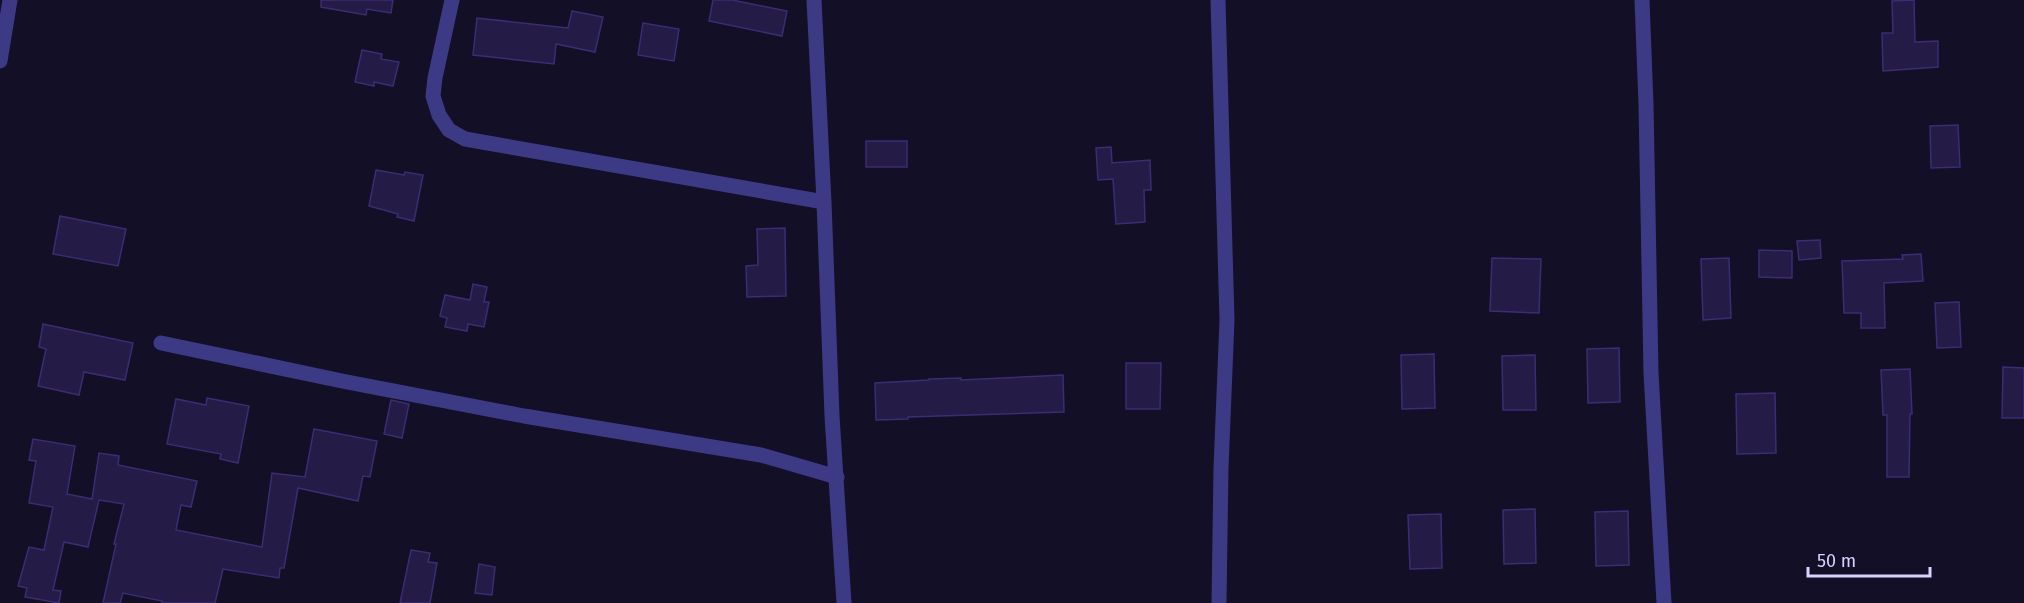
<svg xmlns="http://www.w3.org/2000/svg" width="2024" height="603" font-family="'Fira Sans',sans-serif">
  <rect width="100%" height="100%" fill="#130f26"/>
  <path fill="#241b47" stroke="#3b2d73" stroke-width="1.5" d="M321,0H393L391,13L367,9L366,15L321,7Z
    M713,0H732L787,11L782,36L709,21Z
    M1914,0L1915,42L1938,41V67L1883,71L1882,33H1893L1892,1Z
    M572,11L603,17L595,52L556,44L554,64L473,55L477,18L568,28Z
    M643,23L679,29L674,61L638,55Z
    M362,50L382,54L381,59L399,62L393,86L374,82V86L355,82Z
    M1958,125L1960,167L1931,168L1930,126Z
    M866,141H907V167H866Z
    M1111,147L1112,163L1150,160L1151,190H1144L1145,222L1116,224L1113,179L1098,180L1096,148Z
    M376,170L404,175L405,172L423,175L414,221L397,217L398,214L369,206Z
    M60,216L126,229L118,266L53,254Z
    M785,228L786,296L747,297L746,266L758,265L757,229Z
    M1820,240L1821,258L1799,260L1797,241Z
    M1759,250L1792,251V278L1759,277Z
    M1921,254L1923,281L1884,283L1885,328H1861V313H1844L1842,261L1903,259L1902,255Z
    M1492,258L1541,259L1539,313L1490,311Z
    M1729,258L1731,318L1703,320L1701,259Z
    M473,284L487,287L484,302H489L484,327L468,324L467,331L445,327L447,318L440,316L445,295L470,300Z
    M1959,302L1961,347L1937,348L1935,303Z
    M43,324L133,343L125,380L84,372L79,395L38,386L46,349L39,347Z
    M1619,348L1620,402L1588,403L1587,349Z
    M1434,354L1435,408L1402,409L1401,355Z
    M1535,355L1536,410H1503L1502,356Z
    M1126,363H1161L1160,409H1126Z
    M2003,367L2024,368V418H2002Z
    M1910,369L1912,414H1910L1909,477H1887V415H1883L1881,370Z
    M1063,375L1064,412L908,417V419L876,420L875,383L929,380V379L961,378V380Z
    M1775,393L1776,453L1737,454L1736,394Z
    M207,398L249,406L238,463L220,459L221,454L167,444L176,399L206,405Z
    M391,400L409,404L402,438L384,434Z
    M314,429L377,441L370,477L363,476L358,501L298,488L284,568H280L279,578L223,569L215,603H162V601L123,593L120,603H103L116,544H114L124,504L99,500L88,547L64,542L53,590L61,591L59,603L25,597L27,588L18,586L29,547L44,550L53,507L29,503L36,461L29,460L33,439L75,446L67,494L92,499L99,453L119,456L118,465L197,481L191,507L181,505L176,530L262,547L272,473L305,477Z
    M1535,509L1536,563L1504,564L1503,510Z
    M1628,511L1629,565L1596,566L1595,512Z
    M1441,514L1442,568L1410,569L1408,515Z
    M411,550L430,553L428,562L437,563L430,603H400Z
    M479,564L495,567L492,595L475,593Z"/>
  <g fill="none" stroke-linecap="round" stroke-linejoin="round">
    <path stroke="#3d3a85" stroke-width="15" d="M452,0L435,78L433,96L439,115L449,130L465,139L824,202
      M814,0L824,202L832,416L844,603
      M1218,0L1227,320L1221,468L1219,603
      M1642,0L1646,104L1651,373L1664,603
      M0,61L10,0
      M161,343L342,381L524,416L761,455L837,477"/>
  </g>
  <path d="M1808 567v9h122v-9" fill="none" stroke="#d9d4ff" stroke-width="3"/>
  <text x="1817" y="567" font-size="18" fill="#d9d4ff" stroke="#130f26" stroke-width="4.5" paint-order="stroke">50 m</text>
</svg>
